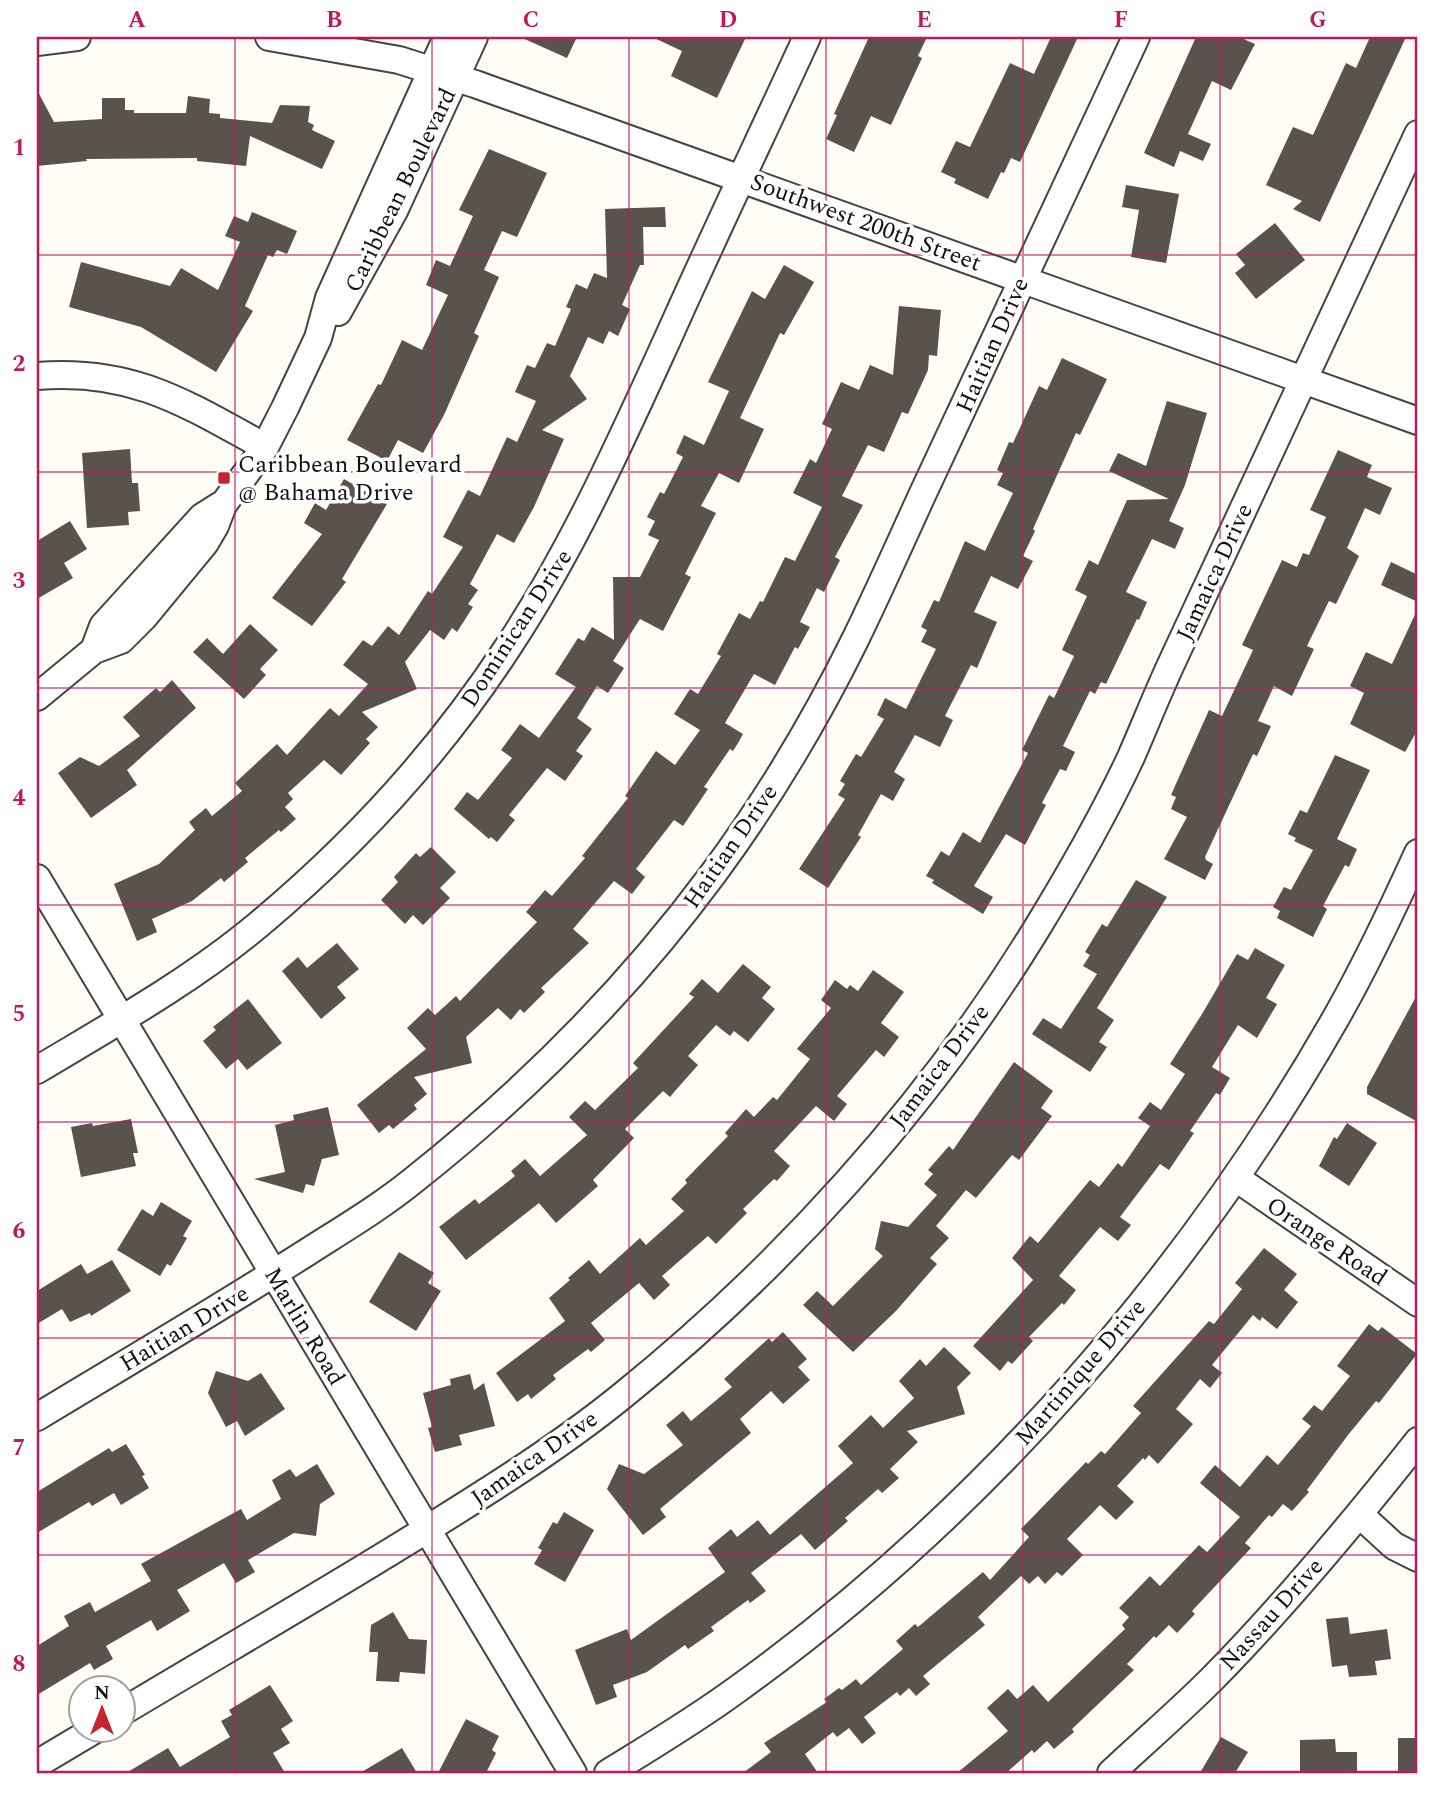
<svg xmlns="http://www.w3.org/2000/svg" width="1455" height="1810" font-family="Spectral,serif">
  <rect width="100%" height="100%" fill="#fffdf5"/>
  <path fill="#5a524d" d="M520,37H577L567,58Z
    M652,37H746L717,98L671,76L682,51Z
    M869,37H927L918,56L922,58L891,125L871,116L854,152L826,139L837,115L834,114Z
    M1051,37H1078L1020,162L1011,158L1004,173L1001,172L988,199L954,183L956,179L941,172L956,141L970,147L1010,63L1034,74Z
    M1196,37H1239L1255,44L1231,90L1212,81L1188,134L1211,144L1203,161L1180,151L1174,167L1144,153Z
    M1370,37H1406L1320,222L1293,209L1302,201L1266,185L1293,127L1313,135L1346,63L1356,68Z
    M37,90L54,122L102,119V98H125V110H134V113H186L188,96L210,99L209,113L220,114V118L272,123L280,105L310,106L308,122L314,125L312,130L335,141L322,169L250,136L246,166L197,161V158L86,159L87,161L37,166Z
    M489,149L547,173L517,237L502,231L484,270L499,277L474,333L479,336L444,415L423,453L398,440L387,461L347,440L378,384L381,385L402,340L422,350L448,295L426,285L436,260L450,266L473,216L459,210Z
    M1126,185L1179,194L1166,263L1131,257L1139,210L1122,207Z
    M665,207L666,227H643L644,265H640L622,305L630,309L618,336L609,331L603,344L588,337L570,376L587,399L542,430L564,439L534,507L514,543L497,534L470,584L478,590L468,604L473,607L457,632L452,628L444,640L430,630L405,662L417,689L362,712L378,727L366,739L370,743L341,775L324,760L288,793L293,799L285,807L296,819L289,825L281,832L279,830L245,858L248,862L224,882L221,878L192,901L152,919L157,932L137,941L114,884L159,864L195,830L189,822L206,808L212,816L242,791L235,783L277,744L287,755L330,708L339,716L368,684L343,665L363,640L372,646L388,626L399,635L428,591L432,594L463,547L443,537L468,490L480,496L507,437L517,442L536,401L515,392L527,365L535,368L547,343L555,346L571,309L566,307L576,284L587,289L594,273L607,278L605,209Z
    M252,212L297,231L287,254L277,250L273,257L268,255L245,306L253,311L216,372L141,327L69,307L81,262L170,286L181,268L218,290L240,242L225,236L234,216L248,222Z
    M1275,223L1305,260L1256,299L1235,273L1245,265L1236,254Z
    M784,265L814,282L784,335L780,333L740,418L764,429L739,483L719,473L701,506L716,513L685,574L691,577L663,631L640,619L613,661L624,668L608,693L597,686L577,718L592,729L576,751L583,756L565,781L547,768L509,815L515,820L497,842L491,837L489,839L454,809L467,792L478,800L512,758L501,750L520,724L539,738L576,687L555,674L578,638L584,641L592,627L614,640L613,577H640L659,540L648,535L655,521L647,517L660,492L664,494L683,457L676,453L684,435L704,445L729,391L708,382L752,291L765,299Z
    M899,306L941,310L937,356L929,355L928,370L908,414L902,412L884,452L868,445L842,496L863,505L835,557L840,560L824,592L817,588L800,622L810,627L798,649L795,647L775,685L754,674L725,723L743,734L738,743L733,751L730,749L704,787L708,789L683,826L674,820L636,869L645,877L632,894L614,881L573,929L589,943L541,988L545,992L524,1013L520,1009L511,1020L498,1008L466,1037L472,1063L414,1077L427,1094L414,1105L417,1109L393,1129L389,1125L379,1133L357,1105L426,1049L407,1028L428,1008L435,1015L456,996L460,1001L537,922L526,912L545,890L552,896L585,858L582,856L628,798L625,796L656,751L675,765L700,730L674,714L690,689L698,694L721,656L717,654L739,613L750,619L760,601L763,602L785,557L795,561L822,507L793,493L810,459L816,463L832,429L822,424L841,382L859,390L870,365L893,375Z
    M1062,358L1107,379L1080,435L1076,433L1033,529L1035,531L1023,556L1033,561L1018,589L991,576L974,612L997,622L977,668L971,665L945,716L953,720L940,747L915,735L894,772L905,779L893,801L881,794L858,835L861,837L828,888L799,869L845,799L838,795L845,784L840,781L856,754L861,757L884,719L877,715L885,698L906,709L936,649L921,642L927,630L921,627L934,600L939,602L965,541L985,551L1013,493L997,485L1003,473L997,470L1009,442L1013,443L1039,386L1047,390Z
    M1167,401L1207,413L1185,485L1169,521L1184,528L1175,549L1152,539L1126,592L1147,602L1139,620L1137,619L1106,684L1101,682L1095,694L1090,691L1063,746L1075,752L1066,771L1060,769L1042,803L1046,805L1025,845L1006,834L974,886L993,897L983,914L932,883L934,880L926,876L941,851L949,856L963,832L980,843L1028,753L1022,750L1049,695L1054,698L1074,656L1062,650L1087,596L1075,590L1089,560L1098,565L1127,500L1169,499L1109,471L1118,453L1146,466Z
    M130,449L132,483H138L140,511L128,512L129,525L87,528L82,453Z
    M1338,450L1372,465L1367,477L1392,488L1380,515L1365,508L1347,548L1359,556L1336,604L1329,601L1307,646L1314,649L1292,696L1274,686L1258,721L1271,726L1257,756L1253,754L1205,857L1206,860L1213,864L1205,880L1164,859L1187,817L1171,809L1176,797L1171,795L1209,710L1222,716L1253,650L1242,645L1282,560L1297,567L1303,553L1309,555L1326,517L1310,510Z
    M344,479L387,504L342,579L346,582L312,626L272,598L322,534L304,523L315,503L326,510Z
    M70,521L87,549L64,563L73,578L37,599V541Z
    M1391,562L1418,575V602L1381,585Z
    M1418,608V729L1405,752L1350,724L1364,693L1350,686L1366,652L1392,664Z
    M250,624L278,650L260,669L266,675L244,699L193,652L207,638L223,654Z
    M172,680L196,708L127,770L137,785L91,818L58,773L80,757L99,766L140,736L123,717L156,688L160,692Z
    M1335,755L1370,770L1337,839L1357,849L1349,867L1345,865L1323,906L1327,909L1313,937L1277,918L1280,911L1273,907L1284,887L1291,890L1313,850L1294,841L1296,838L1288,834L1300,810L1307,813Z
    M431,847L456,872L440,888L450,898L423,925L413,915L405,924L381,900L398,882L394,877L416,853L420,857Z
    M1136,880L1167,897L1097,1008L1114,1020L1099,1042L1107,1047L1090,1072L1032,1034L1043,1018L1061,1029L1097,974L1083,966L1090,955L1085,952L1102,924L1107,927Z
    M337,943L359,969L337,987L346,998L321,1019L282,971L298,957L307,968Z
    M1255,948L1285,965L1266,998L1277,1004L1257,1038L1238,1025L1212,1067L1230,1078L1220,1095L1216,1093L1190,1131L1194,1133L1169,1170L1160,1164L1120,1217L1131,1225L1118,1241L1100,1227L1059,1276L1076,1290L1064,1305L1062,1303L1029,1337L1033,1341L1012,1364L1008,1361L1000,1371L973,1346L1033,1280L1012,1258L1030,1236L1038,1243L1090,1180L1099,1187L1118,1163L1122,1167L1150,1126L1138,1118L1150,1102L1161,1110L1185,1074L1170,1064L1202,1014L1237,954L1248,960Z
    M743,964L771,987L762,998L775,1009L748,1042L734,1031L730,1036L716,1025L688,1056L698,1065L675,1091L670,1097L663,1091L625,1129L634,1138L593,1180L598,1186L556,1223L539,1203L466,1260L439,1227L475,1199L479,1204L515,1176L511,1171L525,1159L540,1176L587,1135L569,1117L585,1101L595,1110L638,1068L633,1063L694,997L689,994L702,979L718,993Z
    M873,970L904,992L881,1023L899,1037L884,1057L876,1050L837,1096L847,1104L834,1121L816,1106L774,1151L790,1166L777,1181L774,1179L743,1209L747,1213L716,1244L708,1236L662,1276L670,1285L654,1300L639,1283L591,1323L605,1340L591,1352L588,1349L553,1375L556,1379L531,1399L528,1394L517,1402L496,1373L565,1321L549,1298L570,1280L568,1278L589,1260L600,1274L640,1238L646,1245L684,1211L671,1199L687,1183L685,1180L728,1136L725,1133L746,1109L754,1117L773,1097L777,1100L810,1059L797,1049L831,1008L821,1000L835,980L847,989L850,985L858,991Z
    M1418,993V1122L1367,1094V1087Z
    M248,999L282,1043L247,1070L238,1059L226,1069L203,1041L216,1030L213,1027Z
    M1014,1062L1053,1091L1041,1108L1052,1116L1019,1160L1012,1155L976,1198L966,1190L936,1226L949,1238L930,1258L937,1264L896,1311L853,1352L803,1305L817,1291L833,1306L883,1256L875,1249L881,1221L908,1227L937,1195L924,1184L933,1174L928,1170L949,1146L953,1150Z
    M328,1107L339,1155L322,1159L314,1186L306,1184L303,1193L254,1179L285,1172L275,1125L294,1120L293,1115Z
    M131,1119L138,1153H133L136,1166L81,1177L71,1127L92,1123L93,1126Z
    M1347,1123L1377,1143L1349,1186L1319,1166L1334,1137L1337,1139Z
    M161,1202L192,1221L183,1236L187,1238L171,1266L167,1264L160,1276L117,1250L142,1209L153,1216Z
    M1264,1248L1297,1274L1284,1290L1298,1302L1277,1329L1262,1317L1260,1321L1253,1315L1212,1365L1222,1373L1210,1388L1200,1379L1176,1409L1193,1424L1158,1464L1149,1455L1145,1460L1143,1458L1117,1486L1134,1502L1116,1520L1100,1505L1067,1539L1083,1555L1062,1576L1057,1572L1045,1584L1038,1576L1029,1584L1021,1576L978,1617L985,1625L923,1676L930,1684L916,1696L909,1688L900,1696L897,1692L864,1717L876,1733L862,1744L849,1728L837,1737L833,1732L805,1754L818,1773H743L771,1752L764,1743L827,1702L824,1699L839,1688L842,1690L856,1679L861,1685L903,1649L896,1641L915,1624L918,1627L983,1572L990,1580L1029,1537L1021,1529L1086,1462L1088,1464L1101,1451L1105,1454L1141,1413L1133,1406L1209,1321L1214,1324L1242,1289L1235,1283Z
    M399,1252L434,1273L428,1283L441,1291L416,1331L369,1302Z
    M112,1260L131,1291L91,1316L90,1313L70,1322L62,1309L37,1324V1291L81,1264L87,1274Z
    M1369,1324L1378,1331L1382,1327L1417,1354L1379,1403L1376,1401L1348,1435L1307,1490L1309,1492L1292,1511L1283,1504L1272,1517L1269,1515L1245,1543L1251,1548L1192,1611L1195,1614L1177,1633L1169,1625L1156,1638L1154,1636L1127,1664L1134,1670L1072,1729L1074,1732L1054,1749L1047,1741L1034,1753L1032,1750L1006,1773H957L1008,1731L987,1708L1008,1689L1017,1699L1033,1685L1048,1702L1125,1629L1122,1625L1129,1617L1119,1608L1150,1576L1160,1586L1199,1545L1207,1552L1240,1517L1200,1483L1215,1465L1240,1487L1267,1455L1278,1465L1311,1426L1302,1419L1314,1405L1322,1411L1350,1376L1337,1366Z
    M783,1332L807,1359L798,1367L810,1380L783,1404L771,1391L740,1419L751,1433L660,1509L666,1517L643,1535L607,1489L619,1464L644,1474L683,1445L666,1425L683,1411L691,1421L732,1387L724,1379L769,1338L772,1342Z
    M944,1347L971,1373L957,1387L965,1414L907,1431L918,1442L890,1469L899,1478L882,1493L878,1489L845,1518L848,1521L815,1550L801,1534L751,1573L766,1591L750,1603L748,1600L711,1627L714,1631L688,1649L685,1645L647,1672L613,1685L617,1697L596,1705L575,1650L627,1629L631,1640L725,1572L708,1548L731,1529L737,1537L758,1520L770,1535L853,1463L838,1446L871,1415L883,1428L914,1398L899,1381L920,1359L926,1366Z
    M216,1371L248,1381L261,1373L285,1409L245,1436L237,1421L226,1427L208,1393Z
    M470,1374L474,1390L484,1383L495,1426L459,1435L462,1445L435,1452L428,1428L432,1427L423,1393L451,1385L450,1379Z
    M126,1444L145,1475L142,1476L149,1488L121,1505L114,1493L92,1506L89,1502L37,1533V1492L109,1448L112,1452Z
    M317,1464L335,1494L320,1504L316,1536L294,1533L248,1560L255,1572L236,1583L224,1563L177,1590L190,1611L157,1631L151,1620L106,1646L113,1659L94,1670L90,1663L37,1695V1646L69,1626L64,1616L90,1602L95,1612L151,1581L141,1564L241,1509L247,1520L281,1499L272,1480L290,1469L296,1477Z
    M564,1512L594,1530L565,1582L534,1564L542,1550L538,1548L553,1522L557,1524Z
    M393,1612L409,1639L427,1640L425,1674L400,1672L399,1682L376,1681L378,1652H369L371,1625Z
    M1348,1617L1350,1634L1387,1629L1391,1659L1375,1661L1377,1675L1349,1677L1347,1665L1332,1667L1326,1619Z
    M270,1685L293,1721L281,1729L290,1743L273,1753L285,1773H126L168,1748L180,1767L230,1737L221,1721L232,1715L229,1710Z
    M466,1719L499,1736L492,1750L496,1753L486,1773H438Z
    M1221,1737L1248,1752L1235,1773H1200Z
    M1398,1738H1418V1773H1398Z
    M1335,1739L1336,1752H1357V1773H1300V1740Z
    M402,1748L417,1773H360Z"/>
  <g fill="none" stroke-linecap="round" stroke-linejoin="round">
    <g stroke="#444" stroke-width="30">
      <path id="minor" d="M269,37L399,60L475,84L1418,421
        M37,42L77,37
        M338,312L394,211L474,37
        M37,376C132,368 185,403 265,447
        M94,650L103,626L202,517L221,505
        M37,697L94,650L121,640L144,617L205,543L215,526L223,505L265,447L285,408L318,338L329,298L447,37
        M37,878L573,1773
        M37,1070C112,1025 191,981 258,925C354,845 442,749 510,644C573,548 620,443 668,338C713,237 761,137 807,37
        M1236,1178L1418,1303
        M37,1417C128,1362 220,1308 309,1251C345,1228 382,1206 415,1179C527,1090 628,989 713,874C767,801 815,721 855,640C879,591 901,541 924,491C995,340 1066,189 1136,37
        M1359,1514L1394,1546L1418,1558
        M122,1712C222,1652 323,1594 421,1533C490,1490 559,1447 622,1396C782,1267 926,1108 1034,933C1069,876 1103,817 1131,757C1145,725 1158,692 1173,660C1255,485 1336,309 1418,134
        M37,1764L94,1730
        M608,1773C652,1746 697,1719 739,1688C982,1513 1189,1276 1337,1016C1367,963 1393,908 1418,853
        M1111,1773C1144,1742 1179,1712 1212,1679C1286,1604 1353,1523 1418,1441"/>
    </g>
    <use href="#minor" stroke="#fff" stroke-width="26"/>
  </g>
  <path fill="none" stroke="#c2185b" stroke-width="2" stroke-opacity="0.55" d="M235,37V1773M432,37V1773M629,37V1773M826,37V1773M1023,37V1773M1220,37V1773M37,255H1418M37,472H1418M37,688H1418M37,905H1418M37,1122H1418M37,1338H1418M37,1555H1418"/>
  <rect fill="#c4262e" stroke="#fff" stroke-width="2.5" x="217" y="471" width="14" height="14" rx="3.5"/>
  <g text-anchor="middle" stroke-width="7" stroke-linejoin="round" paint-order="stroke">
    <g font-size="24" fill="#111" stroke="#fff">
      <text transform="translate(400 190) rotate(-64)" y="8">Caribbean Boulevard</text>
      <text transform="translate(866 222) rotate(20)" y="8">Southwest 200th Street</text>
      <text transform="translate(992 345) rotate(-66)" y="8">Haitian Drive</text>
      <text transform="translate(1214 572) rotate(-65)" y="8">Jamaica Drive</text>
      <text transform="translate(516 628) rotate(-57)" y="8">Dominican Drive</text>
      <text transform="translate(730 846) rotate(-55)" y="8">Haitian Drive</text>
      <text transform="translate(939 1066) rotate(-53)" y="8">Jamaica Drive</text>
      <text transform="translate(1327 1241) rotate(34)" y="8">Orange Road</text>
      <text transform="translate(305 1326) rotate(59)" y="8">Marlin Road</text>
      <text transform="translate(184 1328) rotate(-31)" y="8">Haitian Drive</text>
      <text transform="translate(1080 1372) rotate(-49)" y="8">Martinique Drive</text>
      <text transform="translate(534 1458) rotate(-35)" y="8">Jamaica Drive</text>
      <text transform="translate(1271 1614) rotate(-48)" y="8">Nassau Drive</text>
    </g>
    <g font-size="24" fill="#111" stroke="#fff" text-anchor="start">
      <text x="238" y="472">Caribbean Boulevard<tspan x="238" dy="28">@ Bahama Drive</tspan></text>
    </g>
  </g>
  <rect width="1455" height="1810" fill="none" stroke="#ffffff" stroke-width="77"/>
  <g transform="translate(102 1709)"><circle r="33" fill="#ffffff" stroke="#a0a0a0" stroke-width="2"/>
  <path d="M0-5L12 26L0 18L-12 26Z" fill="#c4262e"/>
  <text y="-10" font-size="19" font-weight="bold" text-anchor="middle" fill="#111111">N</text>
  </g>
  <rect x="38" y="38" width="1378" height="1734" fill="none" stroke="#c2185b" stroke-width="2.5"/>
  <g font-size="23" text-anchor="middle" font-weight="bold" fill="#c2185b">
    <text x="137" y="27">A</text>
    <text x="334" y="27">B</text>
    <text x="531" y="27">C</text>
    <text x="728" y="27">D</text>
    <text x="924" y="27">E</text>
    <text x="1121" y="27">F</text>
    <text x="1318" y="27">G</text>
    <text x="19" y="155">1</text>
    <text x="19" y="371">2</text>
    <text x="19" y="588">3</text>
    <text x="19" y="805">4</text>
    <text x="19" y="1021">5</text>
    <text x="19" y="1238">6</text>
    <text x="19" y="1455">7</text>
    <text x="19" y="1671">8</text>
  </g>
</svg>
